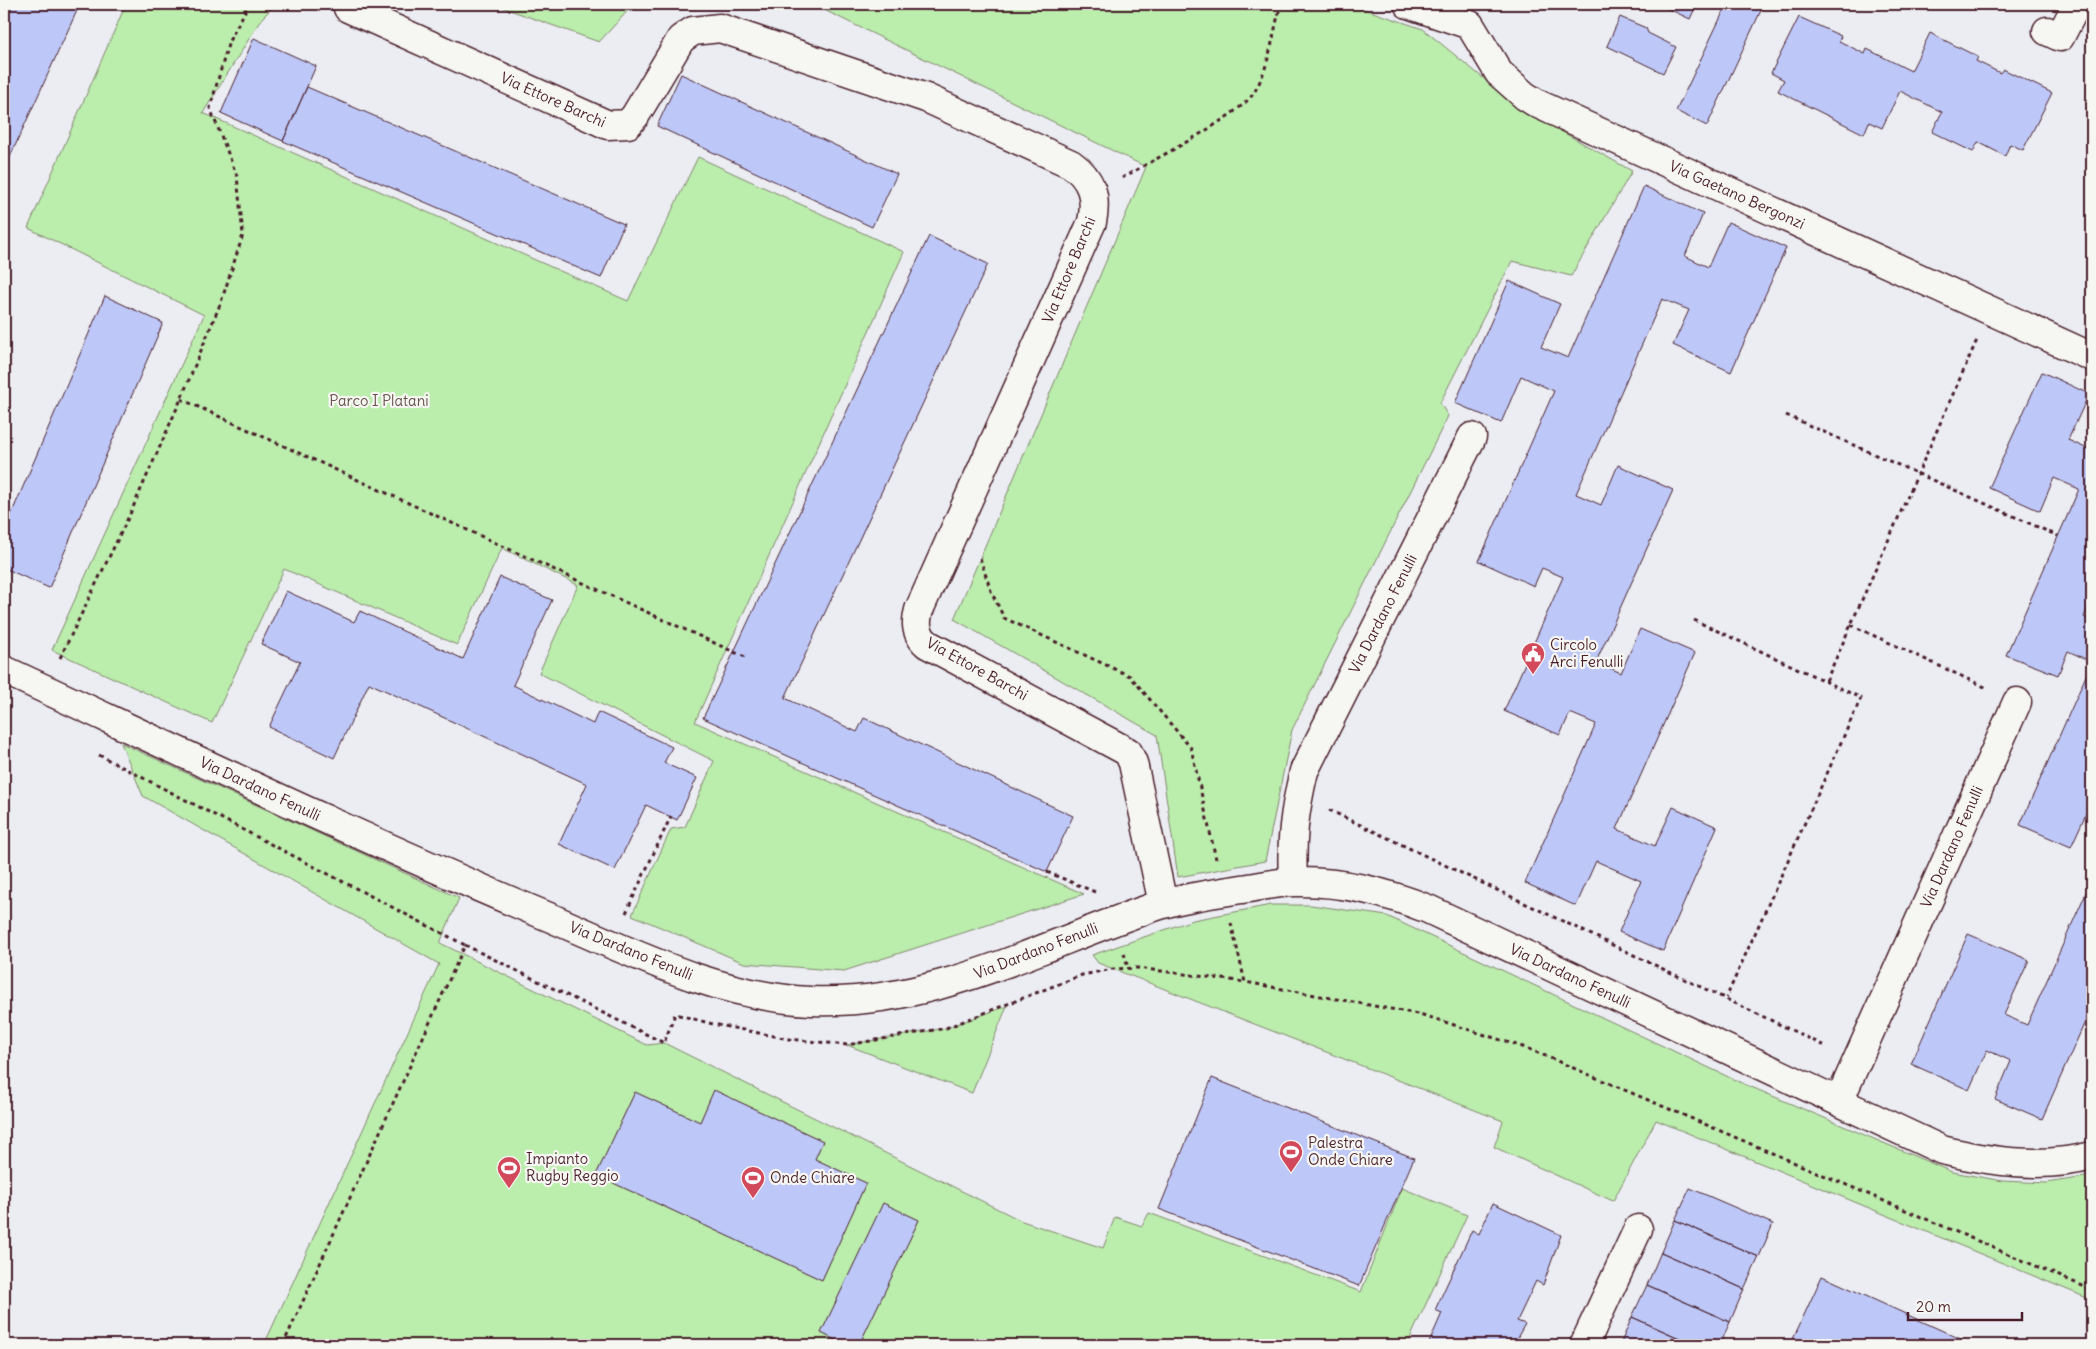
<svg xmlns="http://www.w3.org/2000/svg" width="2096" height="1349" font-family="Delius,sans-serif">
  <rect width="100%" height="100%" fill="#ebedf3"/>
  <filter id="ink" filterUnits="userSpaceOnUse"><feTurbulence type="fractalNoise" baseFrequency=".02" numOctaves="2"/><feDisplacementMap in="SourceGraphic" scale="10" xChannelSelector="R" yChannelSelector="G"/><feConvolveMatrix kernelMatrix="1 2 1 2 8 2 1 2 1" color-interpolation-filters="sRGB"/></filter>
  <g filter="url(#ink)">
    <path fill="#bbedad" stroke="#82866c" d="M126,4H276L262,18L203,113L628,301L698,157L904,252L695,722L1084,894L844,971L744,963L632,915L671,829L685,827L714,761L539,673L578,585L502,548L457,645L284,569L212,723L52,650L204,315L28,228Z
      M493,4H634L599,42Z
      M812,4H1349L1423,29L1520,108L1632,171L1571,276L1512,261L1440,403L1448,416L1292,730L1265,861L1178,877L1157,735L954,619L1146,167Z
      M121,743L459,898L440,943L647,1045L664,1043L1022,1221L1103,1248L1115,1217L1142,1226L1149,1213L1361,1292L1402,1188L1467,1215L1407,1345H264L439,964L143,796Z
      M1271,905H1311L1387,916L1737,1081L1952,1172L2003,1181L2046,1183L2092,1176V1300L1656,1120L1613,1201L1494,1147L1503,1121L1098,963L1092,955L1193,920Z
      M1007,1006L972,1093L847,1045L946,1028Z"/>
    <path fill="#bdc8f9" stroke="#4a1f2b" d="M13,4H80L4,170V25Z
      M1658,4H1697L1690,19Z
      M1727,4H1764L1707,126L1676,111Z
      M1620,17L1646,28L1648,33L1676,47L1663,73L1607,46Z
      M1799,17L1841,36L1839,41L1865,54L1867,49L1911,71L1930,33L1978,57L1976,61L2000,73L2003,69L2052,93L2023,150L2010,144L2005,156L1978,142L1973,152L1932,132L1942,112L1900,91L1882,128L1869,122L1864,134L1778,91L1784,80L1771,73Z
      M254,38L316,66L283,141L221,113Z
      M681,74L897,174L872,227L657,126Z
      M307,87L624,224L601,278L283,141Z
      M1644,186L1703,214L1685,256L1708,267L1728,222L1786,248L1731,372L1673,345L1689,310L1662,299L1576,494L1601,505L1618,465L1673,490L1596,662L1621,673L1640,629L1695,653L1617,829L1655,846L1673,807L1717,827L1663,951L1619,932L1641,881L1596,861L1576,906L1525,883L1596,724L1570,713L1560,735L1504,711L1563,577L1542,568L1534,586L1479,561L1554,391L1521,376L1501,423L1455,403L1509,281L1560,304L1541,347L1568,358Z
      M929,236L988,264L785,698L857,732L864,718L1073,816L1047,872L703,718Z
      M105,296L163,323L49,588L4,568V531Z
      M2042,372L2089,394L2068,440L2092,451V598L2084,617L2092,621V809L2089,807L2071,847L2020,825L2092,662L2068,651L2058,675L2006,655L2079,489L2054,478L2040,511L1989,488Z
      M500,577L552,600L513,685L593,724L598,712L672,747L664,763L697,778L677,820L646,805L615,870L559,844L587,784L369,683L334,758L269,727L300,662L261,644L286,591L354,622L360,611L463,659Z
      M2092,879V1006L2042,1119L1995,1099L2011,1061L1987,1050L1969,1090L1911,1064L1968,934L2029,960L2004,1015L2027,1025Z
      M1212,1078L1414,1158L1359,1286L1159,1209Z
      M714,1090L823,1141L815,1159L866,1183L822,1280L596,1175L635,1092L700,1122Z
      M1690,1188L1773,1224L1759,1257L1675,1220Z
      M883,1203L919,1220L859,1345H846L821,1333Z
      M1493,1203L1561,1235L1543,1285L1536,1281L1517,1321L1525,1324L1513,1345H1434L1429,1343L1442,1313L1435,1310L1472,1230L1479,1234Z
      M1675,1220L1759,1257L1744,1289L1661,1252Z
      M1661,1252L1744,1289L1730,1322L1647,1285Z
      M1822,1276L1965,1341L1964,1345H1807L1793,1339Z
      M1647,1285L1730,1322L1720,1345H1695L1632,1317Z
      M1632,1317L1695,1345H1620Z"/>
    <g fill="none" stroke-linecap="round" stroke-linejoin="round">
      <g stroke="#4a1f2b" stroke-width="31">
        <path id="minor" d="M1408,4L1470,25L1499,73L1525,96L1538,104L2092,357
          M348,8L608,125L628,124L635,116L681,39L693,31L720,28L926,98L1071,164C1092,179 1097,197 1092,222L919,610C915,623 916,634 927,644L1128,752L1133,763L1163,904
          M2047,31L2060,37L2077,4
          M4,670C183,753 362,839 544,915C629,951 717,997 811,1001C938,1006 1043,943 1160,905C1186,897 1215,893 1242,889C1259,887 1277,882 1295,882C1341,881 1386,892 1428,909L1942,1150C1990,1162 2044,1169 2092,1156
          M1293,882C1291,839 1294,813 1304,771L1472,437
          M1839,1101L2017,702
          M1584,1345L1638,1229"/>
      </g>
      <path stroke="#4a1f2b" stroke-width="3" stroke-dasharray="4 4" stroke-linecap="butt" d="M1122,178C1149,162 1243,115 1255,91C1270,65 1273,32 1281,4
        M181,399L745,657
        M1786,415L2058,536
        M980,558L991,591L1004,618L1130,676L1191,748L1216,859
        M1694,620L1861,698L1726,998
        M1851,625L1987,688
        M60,658L130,514L181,399L221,302L243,235L237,176L210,108L229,41L249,4
        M1826,681L1977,340
        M99,755L465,945L283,1345
        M1329,810L1827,1047
        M1047,872L1095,892
        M626,913L671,816
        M1231,923L1245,982L1423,1015L1529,1049L2092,1290
        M465,945L664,1043L675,1014L713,1024L789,1039L847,1045L946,1028L1082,975L1113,969L1138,968L1245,982
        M1124,953L1128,968"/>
      <use href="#minor" stroke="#f6f6f2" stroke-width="28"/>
    </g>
  </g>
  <defs>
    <g id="civic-pin" transform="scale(1.25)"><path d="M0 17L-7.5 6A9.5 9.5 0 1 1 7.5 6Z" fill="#d1495b" stroke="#f6f6f2"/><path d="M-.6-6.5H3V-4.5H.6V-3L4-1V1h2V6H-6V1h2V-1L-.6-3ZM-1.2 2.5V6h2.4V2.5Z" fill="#fff"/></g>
    <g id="stadium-pin" transform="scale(1.25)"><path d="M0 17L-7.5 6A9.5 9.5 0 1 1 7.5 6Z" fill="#d1495b" stroke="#f6f6f2"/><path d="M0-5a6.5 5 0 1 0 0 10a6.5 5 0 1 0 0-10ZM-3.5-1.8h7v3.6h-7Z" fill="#fff"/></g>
  </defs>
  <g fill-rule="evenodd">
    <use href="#civic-pin" x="1533" y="654"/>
    <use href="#stadium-pin" x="1291" y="1152"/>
    <use href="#stadium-pin" x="509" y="1168"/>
    <use href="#stadium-pin" x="753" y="1178"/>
  </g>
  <g text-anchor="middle" stroke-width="4.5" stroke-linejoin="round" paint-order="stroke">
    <g font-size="15" fill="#4a1f2b" stroke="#f6f6f2">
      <text transform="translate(553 100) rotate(24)" y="5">Via Ettore Barchi</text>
      <text transform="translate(1737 195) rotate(24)" y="5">Via Gaetano Bergonzi</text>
      <text transform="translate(1069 270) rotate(-67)" y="5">Via Ettore Barchi</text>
      <text transform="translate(1383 614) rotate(-63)" y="5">Via Dardano Fenulli</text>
      <text transform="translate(977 669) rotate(29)" y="5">Via Ettore Barchi</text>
      <text transform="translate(260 789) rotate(25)" y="5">Via Dardano Fenulli</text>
      <text transform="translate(1952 847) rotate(-66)" y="5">Via Dardano Fenulli</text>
      <text transform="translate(631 951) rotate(22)" y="5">Via Dardano Fenulli</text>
      <text transform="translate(1036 951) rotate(-21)" y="5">Via Dardano Fenulli</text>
      <text transform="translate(1570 976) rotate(25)" y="5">Via Dardano Fenulli</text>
    </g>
    <g font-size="15" fill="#66524c" stroke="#f6f6f2">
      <text x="379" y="406">Parco I Platani</text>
    </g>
    <g font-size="15" fill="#4a1f2b" stroke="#f6f6f2" text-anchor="start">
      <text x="1550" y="650">Circolo<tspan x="1550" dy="17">Arci Fenulli</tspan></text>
      <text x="1308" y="1148">Palestra<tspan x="1308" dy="17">Onde Chiare</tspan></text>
      <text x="526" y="1164">Impianto<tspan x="526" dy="17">Rugby Reggio</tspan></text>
      <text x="770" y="1183">Onde Chiare</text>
    </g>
  </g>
  <rect width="2096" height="1349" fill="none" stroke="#f6f6f2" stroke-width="20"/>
  <rect x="10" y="10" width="2076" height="1329" fill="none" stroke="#4a1f2b" stroke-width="2" filter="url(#ink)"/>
  <path d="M1908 1312v8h114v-8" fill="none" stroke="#4a1f2b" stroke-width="2.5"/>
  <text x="1916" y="1312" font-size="15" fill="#4a1f2b" stroke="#f6f6f2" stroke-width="4" paint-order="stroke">20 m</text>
</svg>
